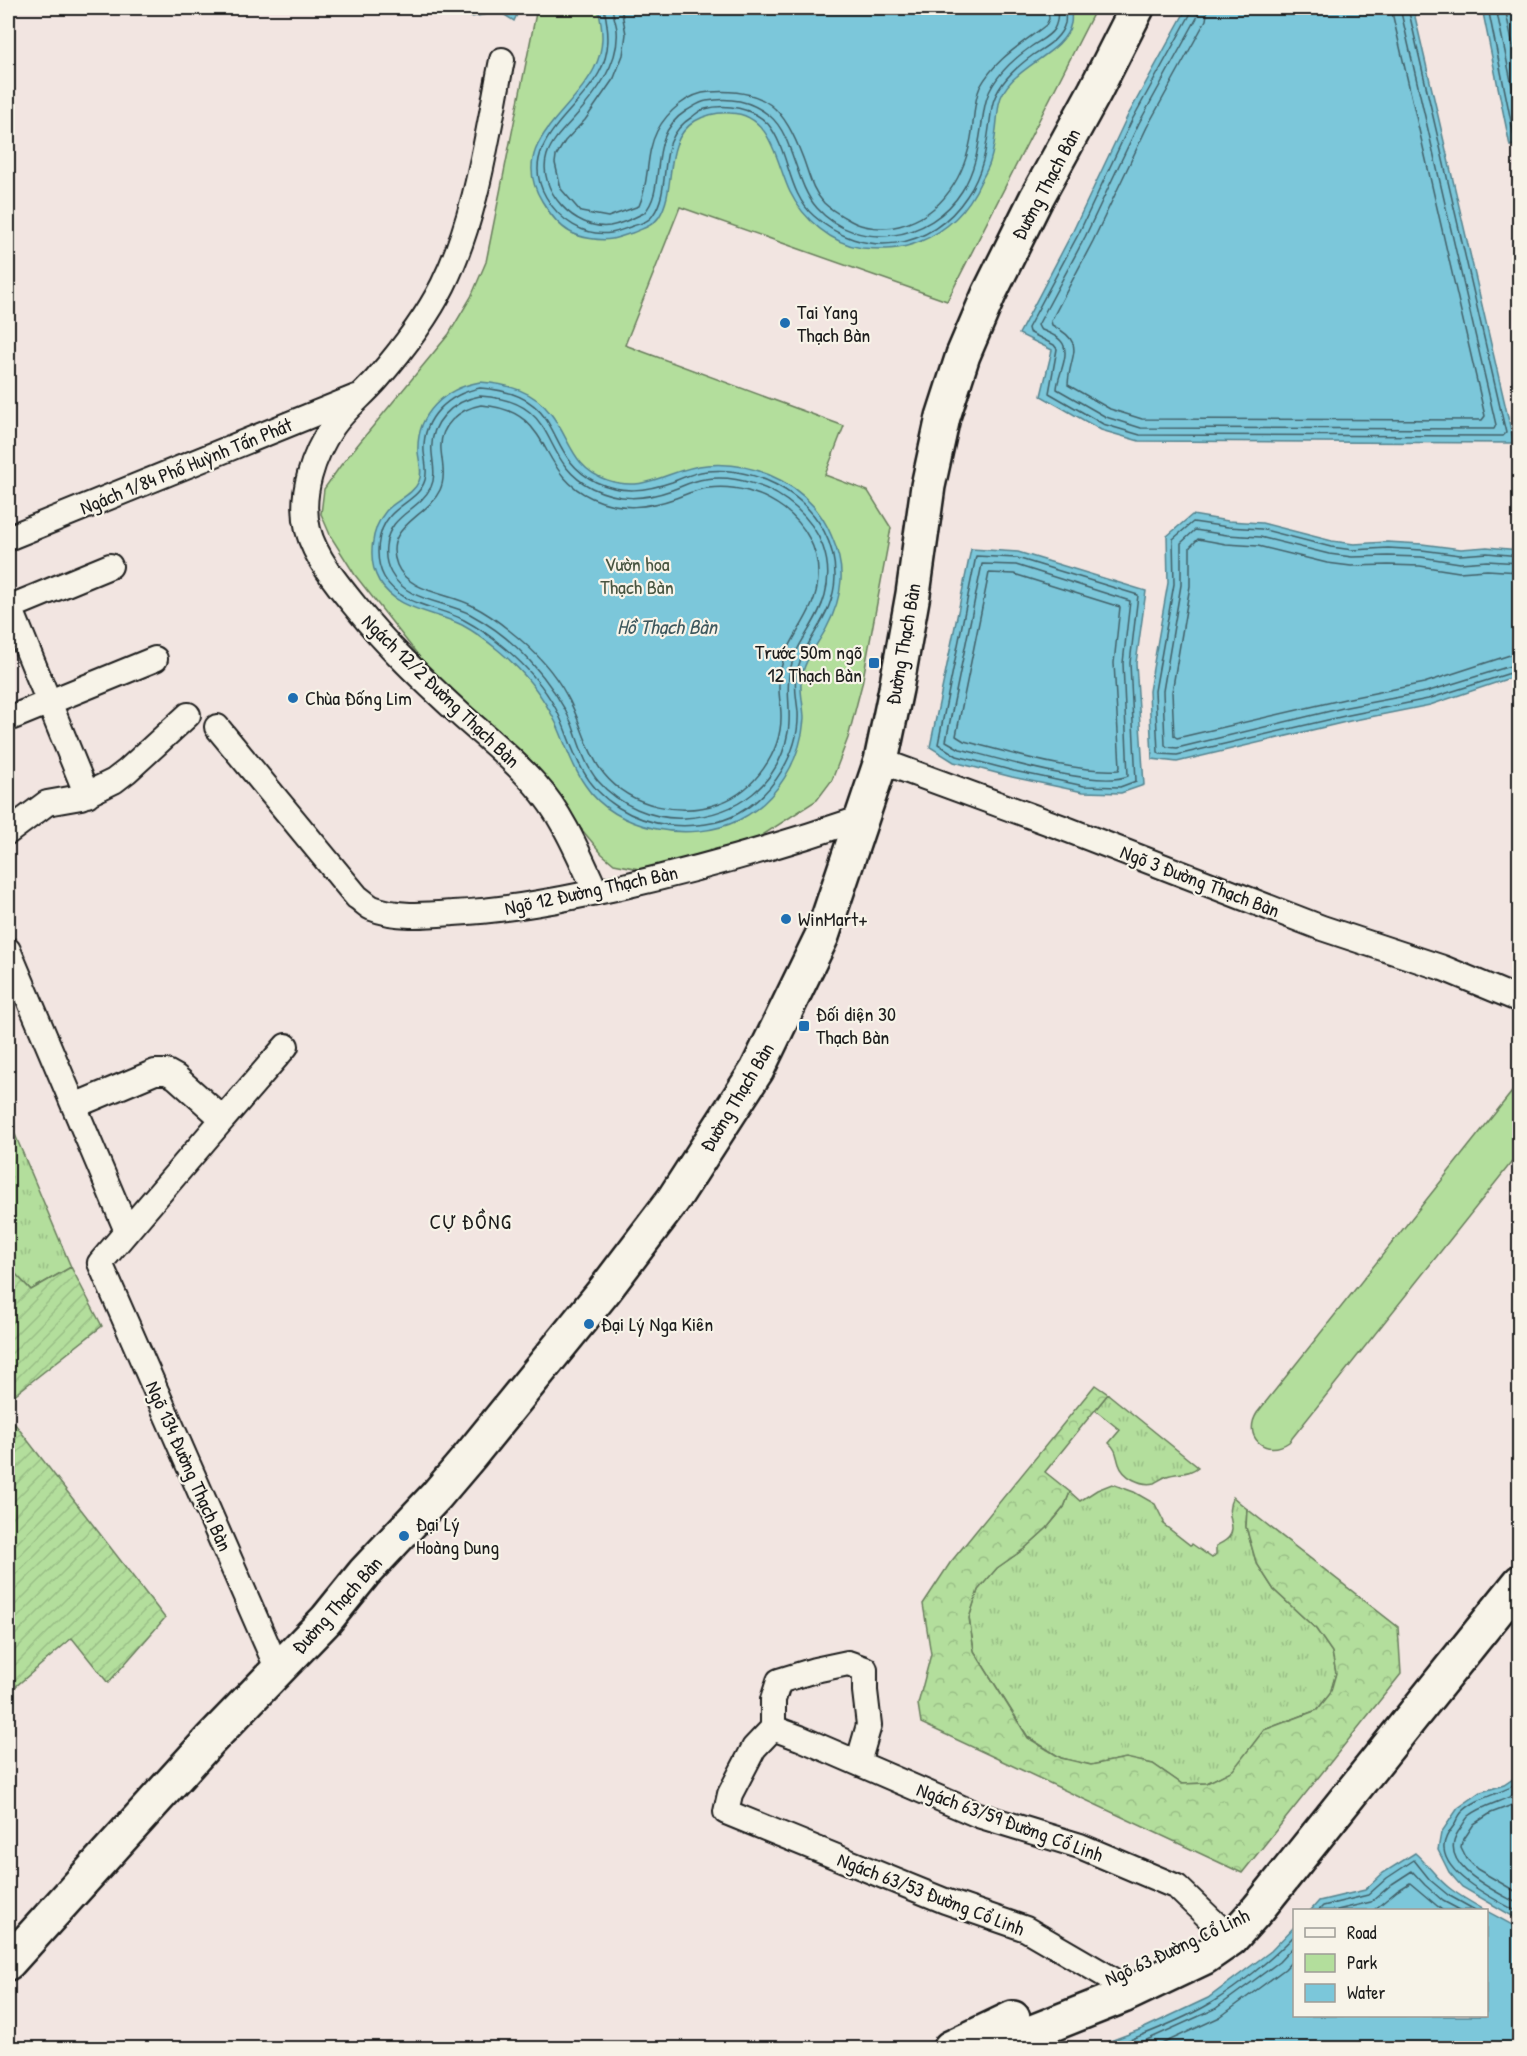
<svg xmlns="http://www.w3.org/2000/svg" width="1527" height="2056" font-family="'Patrick Hand',sans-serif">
  <defs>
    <pattern id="grass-tufts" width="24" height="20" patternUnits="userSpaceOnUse" patternTransform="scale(1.5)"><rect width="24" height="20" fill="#b3de9c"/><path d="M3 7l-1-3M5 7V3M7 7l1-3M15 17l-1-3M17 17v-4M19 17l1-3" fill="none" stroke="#99be86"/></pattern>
    <pattern id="forest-crowns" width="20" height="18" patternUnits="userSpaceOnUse" patternTransform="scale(1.5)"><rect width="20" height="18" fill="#b3de9c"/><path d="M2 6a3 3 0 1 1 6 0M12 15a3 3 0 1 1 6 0" fill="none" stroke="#99be86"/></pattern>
    <pattern id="garden-furrows" width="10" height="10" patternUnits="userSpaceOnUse" patternTransform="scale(1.5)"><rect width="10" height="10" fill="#b3de9c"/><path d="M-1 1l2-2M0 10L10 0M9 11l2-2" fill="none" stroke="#99be86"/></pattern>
  </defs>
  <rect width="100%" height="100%" fill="#f2e5e1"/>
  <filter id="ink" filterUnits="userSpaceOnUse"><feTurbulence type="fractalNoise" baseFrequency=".0167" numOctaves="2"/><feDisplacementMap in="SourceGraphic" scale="12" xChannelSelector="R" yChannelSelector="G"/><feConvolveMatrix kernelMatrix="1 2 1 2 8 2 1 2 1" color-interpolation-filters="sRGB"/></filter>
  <g filter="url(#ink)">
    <path fill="url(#grass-tufts)" stroke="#687d5c" stroke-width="1.5" d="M8,1118L71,1267L31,1290L8,1266Z
      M1108,1394L1198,1467C1189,1475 1178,1472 1167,1476C1162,1478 1158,1481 1154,1483C1141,1486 1123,1477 1119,1464C1116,1455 1117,1450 1109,1443L1120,1430L1095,1410Z
      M1112,1484L1134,1492L1155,1504L1164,1522L1163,1524L1190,1545L1192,1544L1212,1558L1216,1554V1546C1221,1543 1226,1541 1229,1537C1238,1525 1223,1515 1233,1497L1247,1509L1246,1527L1256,1562L1274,1590L1316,1629L1332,1652L1336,1673L1330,1694L1317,1710L1264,1730L1234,1770L1207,1783L1182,1784L1153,1764L1122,1759L1091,1765L1061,1758L1028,1737L974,1651L969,1618L978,1590L997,1568L1024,1549L1047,1528L1064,1507L1070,1492L1080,1501L1097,1490Z"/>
    <path fill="url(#forest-crowns)" stroke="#687d5c" stroke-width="1.5" d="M1095,1385L1108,1394L1045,1472L1070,1492L1064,1507L1047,1528L1024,1549L997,1568L978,1590L969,1618L974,1651L1028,1738L1061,1758L1091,1765L1126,1758L1153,1764L1182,1784L1207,1783L1233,1770L1264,1730L1317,1710L1330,1694L1336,1673L1332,1652L1316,1629L1274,1590L1256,1562L1246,1527L1247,1509L1398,1627L1401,1674L1242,1873L921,1723L918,1704L931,1654L923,1604L950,1563Z"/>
    <path fill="#b3de9c" stroke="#687d5c" stroke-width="1.5" d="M537,8H1096L947,301L680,207L625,345L844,426L825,475L868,491L891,528L862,684L848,738L832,780L817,800L758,838L644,870L614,864L602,854L524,760L458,700L425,664L355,575L331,537L321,514L324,489L341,465L449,334L471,297L486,262Z
      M1519,1083V1153L1289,1442C1266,1458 1242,1437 1257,1413Z"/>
    <path fill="url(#garden-furrows)" stroke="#687d5c" stroke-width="1.5" d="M8,1266L31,1290L71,1267L102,1326L8,1400Z
      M8,1415L165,1618L108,1683L72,1638L8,1693V1632L12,1627L8,1621Z"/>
    <path fill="#7bc7da" stroke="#55838e" stroke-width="1.5" d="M460,8H520L514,21L500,12L471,17Z
      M598,8H1071C1071,12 1072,19 1071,23C1065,56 1006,67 999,104C996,123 996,144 990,162C988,169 984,175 981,181C968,210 949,230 919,242C899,250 883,250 862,248C832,244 803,219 790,192C776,163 772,114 730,113C717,112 706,115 695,121C661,143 678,187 659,217C653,226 641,229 632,233C625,235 618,238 612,239C600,241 580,238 570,232C559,226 548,211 542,201C507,144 572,113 594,69C605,48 603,29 598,8Z
      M1187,8H1413L1514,443L1139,441L1101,430L1041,396L1052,350L1019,334L1073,231L1127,117Z
      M1482,8H1519V144L1510,146Z
      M480,382C508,384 534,391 551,414C571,440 572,468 607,480C647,494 669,468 707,465C759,461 812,487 832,537C838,551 842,565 841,580C840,597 834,614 826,629C816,647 803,661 801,682C800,694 804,707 804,719C801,760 776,802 739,820C691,844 615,831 585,785C572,767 566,745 557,725C543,695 524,671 498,650C487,641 475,632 462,625C434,611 397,611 379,581C367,560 371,529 386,511C396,500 413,495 419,481C423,472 419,462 418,452C416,414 445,388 480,382Z
      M1192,515L1228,521L1262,523L1332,541L1354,544L1387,542L1422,544L1461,549L1487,547L1519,550V675L1430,705L1350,721L1177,762L1152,759L1149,691L1168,583L1167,536Z
      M971,549L1018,552L1146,591L1136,663L1144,785L1121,793L1083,792L1012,777L954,762L930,747Z
      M1519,1775V1920L1462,1887L1449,1872L1438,1850L1441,1833L1458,1808L1481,1792L1504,1785Z
      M1415,1853C1429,1865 1437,1880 1452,1890C1473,1905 1497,1916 1519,1929V2048H1092L1142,2029L1208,1998L1271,1951L1294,1927V2016H1486V1910H1311L1319,1901L1365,1890L1383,1873Z"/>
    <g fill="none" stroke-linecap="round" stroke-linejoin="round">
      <path stroke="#426068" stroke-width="1.5" d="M604,8C609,31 611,51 599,73C577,113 516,145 546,197C559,220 584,237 611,233C617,232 624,229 630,227C638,224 649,222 653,215C674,185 653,141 692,117C696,114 700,110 705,109C726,103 753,108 768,124C790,151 787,193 814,216C863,260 931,251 967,196C986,169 987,139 992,107C996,85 1015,68 1033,55C1045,47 1061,39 1065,23C1066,18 1065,12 1065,8
        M612,8C613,15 616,22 617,30C620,63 595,95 574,118C564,129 552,140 547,155C536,189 575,231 610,226C621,224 634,218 644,213C668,188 645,137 686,111C692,108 699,102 706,101C730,97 750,100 770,116C794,136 795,184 817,208C857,253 931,241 962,191C979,164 979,136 985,105C990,79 1012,60 1032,46C1039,41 1049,37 1054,29C1058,22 1058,15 1057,8
        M621,8L626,34L623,55L614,78L585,120L565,141L556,156L555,163L561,189L581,212L608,217L639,206C650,182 645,154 657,131C667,112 688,93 710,92C766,88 784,108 803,158C809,174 812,190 824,203C831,210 842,216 851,221C863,228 885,230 899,226C943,215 966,174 972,132C974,118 974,100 980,87C995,59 1022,44 1046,25L1049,19L1048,8
        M1191,8V13L1132,120L1079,233L1028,328L1029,332L1054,345L1057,349L1049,393L1103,424L1140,435L1503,436L1506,433L1408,8
        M1199,8L1198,16L1139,123L1085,237L1038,325L1040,329C1046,332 1056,335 1061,341C1072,353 1057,376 1057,389L1106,417L1141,428L1494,429L1496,425L1400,8
        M1208,8L1206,20L1147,127L1093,241L1051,321L1052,325C1088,344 1069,354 1068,385L1110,409L1142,419L1482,420L1485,416L1391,8
        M1488,8L1514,136L1520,139
        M1496,8L1520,125
        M1505,8L1520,80
        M480,388C570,394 540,455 596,482C622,494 646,491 672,482C684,477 695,472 707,471C769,465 836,510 835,577C834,619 802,639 796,677C794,689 797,700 798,712C800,752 773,794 739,813C719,825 691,827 669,825C633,821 599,801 582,769C571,750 566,728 556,709C543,685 526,666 506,649C493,638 479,628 464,620C438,606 400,606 384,577C374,558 377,531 390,516C401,503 420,497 425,480C428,471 425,461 424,452C422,417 449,394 480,388Z
        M480,396C564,401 536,460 592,488C619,501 644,500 672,490C683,486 694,480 705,479C769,470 843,526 825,595C818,623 796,642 790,670C785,691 792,711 788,732C779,785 737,815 685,818C653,820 619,805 598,781C585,766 579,743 572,724C562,701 547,680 530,661C513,642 492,626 470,614C445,601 406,601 391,573C387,566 385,555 386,546C389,514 418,512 431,487C436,476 433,465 432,453C429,423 452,401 480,396Z
        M481,405C556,410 534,472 592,498C621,511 648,508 676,498C687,494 697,489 708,488C761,481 820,520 818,577C817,620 777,643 779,689C779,698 781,706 781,715C782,752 754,791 720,803C681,817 631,807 604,774C586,752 581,720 567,696C553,670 533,649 510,631C498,621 485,612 471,605C448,593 408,592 397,565C382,526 427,518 440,490C446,477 442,463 441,450C439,426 459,409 481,405Z
        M976,556L1017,558L1138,595L1130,663L1136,781L1120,787L1084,786L1014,771L957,756L938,744Z
        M1520,556L1487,553L1460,555L1422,550L1388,548L1353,550L1331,547L1261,529L1228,527L1193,522L1173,539L1174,584L1155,691L1158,752L1160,754L1177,755L1349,715L1428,699L1520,670
        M1520,563L1487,561L1460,563L1421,557L1388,556L1352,557L1329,554L1260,537L1227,535L1195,530L1181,543V585L1163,691L1165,745L1167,747L1177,748L1347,707L1426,692L1520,663
        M982,564L1016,565L1130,601L1123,663L1128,776C1097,789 996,758 960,749L946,741Z
        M1520,572L1487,570L1459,572L1420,566L1388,565L1351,566L1327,563L1258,546L1226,544L1198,539L1190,547V586L1172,692L1174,736L1177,738L1345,699L1424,683L1510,655L1520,654
        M989,573L1014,574L1120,607L1114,663L1120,767L1119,770C1073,773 1008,752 964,741L956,736Z
        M1520,1782C1502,1794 1478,1796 1462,1812C1459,1815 1457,1820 1455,1824C1450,1831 1443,1839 1444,1849C1446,1877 1498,1901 1520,1913
        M1520,1791C1504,1802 1484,1804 1469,1816C1465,1820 1462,1827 1458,1832C1436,1866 1496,1891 1520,1905
        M1520,1802L1491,1813L1474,1824L1462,1842L1461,1847L1467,1859L1477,1869L1520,1894
        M1319,1910L1323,1906L1368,1895L1387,1878L1414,1860L1430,1880L1448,1895L1475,1910
        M1337,1910L1371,1902L1392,1884L1412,1871L1425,1885L1443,1901L1460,1910
        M1374,1910L1397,1891L1410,1883L1442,1910
        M1108,2048C1141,2036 1181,2021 1211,2003C1239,1986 1272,1959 1294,1936
        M1129,2048L1215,2009L1279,1962L1294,1946
        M1153,2048L1220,2017L1285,1969L1294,1959"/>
      <g stroke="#1c1c1c" stroke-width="28">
        <path id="street" d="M502,60C487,135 477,216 443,285C426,319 402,350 377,379C363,395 345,409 333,426C313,455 299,495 308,530C315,557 337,584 355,606C387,646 424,681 462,716C487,738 513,759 535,784C563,815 579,855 596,892
          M8,538L356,397
          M10,607L87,795
          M8,608L110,566
          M8,719L155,659
          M217,727L357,897C362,900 366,905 372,908C397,918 427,915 453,913C510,910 565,899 620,887C703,868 783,845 862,818
          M881,761L1066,829L1322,928L1443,968L1520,1000
          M8,832L47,803L81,797L114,781L127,771L188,715
          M8,950L74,1106L155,1072H167L176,1077L223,1119L286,1046
          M74,1106L127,1231
          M223,1119L100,1263L278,1670
          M773,1728L800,1738L978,1815L1080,1846L1177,1887L1231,1939
          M858,1763L869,1725L865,1691V1669L848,1663L815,1670L779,1681L773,1700V1728L754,1748L730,1794L726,1812L945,1901L1026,1929L1112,1979L1123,1996"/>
      </g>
      <g stroke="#1c1c1c" stroke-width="38">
        <path id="secondary" d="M8,1963L210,1740L326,1620L364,1573L436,1496L470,1456L604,1291L673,1200L757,1070L822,936L881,761L896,689L913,594L928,486L943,417L963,355L989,294L1036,199L1095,91L1137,8
          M950,2048L1013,2018
          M992,2048L1123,1996L1205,1957L1231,1939L1258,1909L1520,1582"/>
      </g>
      <use href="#street" stroke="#f7f3e8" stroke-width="24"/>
      <use href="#secondary" stroke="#f7f3e8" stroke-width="33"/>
    </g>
  </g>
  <g fill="#1f6fb2" stroke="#f7f3e8" stroke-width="2">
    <circle cx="785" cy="323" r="6"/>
    <rect x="868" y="657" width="12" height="12" rx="3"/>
    <circle cx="293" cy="698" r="6"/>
    <circle cx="786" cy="919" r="6"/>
    <rect x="798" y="1020" width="12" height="12" rx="3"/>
    <circle cx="589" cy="1324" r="6"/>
    <circle cx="404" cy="1536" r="6"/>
  </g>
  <g text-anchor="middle" stroke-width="4.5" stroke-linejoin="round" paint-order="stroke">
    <g font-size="20" fill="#1c1c1c" stroke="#f7f3e8">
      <text transform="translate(1046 184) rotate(-62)" y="7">Đường Thạch Bàn</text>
      <text transform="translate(186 466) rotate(-22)" y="7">Ngách 1/84 Phố Huỳnh Tấn Phát</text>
      <text transform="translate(903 644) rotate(-80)" y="7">Đường Thạch Bàn</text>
      <text transform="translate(441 691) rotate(44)" y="7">Ngách 12/2 Đường Thạch Bàn</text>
      <text transform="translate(1200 881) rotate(21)" y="7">Ngõ 3 Đường Thạch Bàn</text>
      <text transform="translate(591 890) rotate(-12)" y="7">Ngõ 12 Đường Thạch Bàn</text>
      <text transform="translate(737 1097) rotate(-59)" y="7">Đường Thạch Bàn</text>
      <text transform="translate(189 1466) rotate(66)" y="7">Ngõ 134 Đường Thạch Bàn</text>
      <text transform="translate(337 1605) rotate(-48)" y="7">Đường Thạch Bàn</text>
      <text transform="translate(1010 1822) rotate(20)" y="7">Ngách 63/59 Đường Cổ Linh</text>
      <text transform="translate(931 1894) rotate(21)" y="7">Ngách 63/53 Đường Cổ Linh</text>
      <text transform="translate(1177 1947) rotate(-25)" y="7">Ngõ 63 Đường Cổ Linh</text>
    </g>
    <g font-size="20" fill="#1c1c1c" stroke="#f7f3e8" text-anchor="start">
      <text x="797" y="319">Tai Yang<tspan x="797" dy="23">Thạch Bàn</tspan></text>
      <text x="862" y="659" text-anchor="end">Trước 50m ngõ<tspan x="862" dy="23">12 Thạch Bàn</tspan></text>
      <text x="305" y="705">Chùa Đống Lim</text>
      <text x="798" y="926">WinMart+</text>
      <text x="816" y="1021">Đối diện 30<tspan x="816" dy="23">Thạch Bàn</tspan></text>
      <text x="601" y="1331">Đại Lý Nga Kiên</text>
      <text x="416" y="1531">Đại Lý<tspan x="416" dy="23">Hoàng Dung</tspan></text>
    </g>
    <g font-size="20" fill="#495642" stroke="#f7f3e8">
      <text x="637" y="571">Vườn hoa<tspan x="637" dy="23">Thạch Bàn</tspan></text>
    </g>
    <g font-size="21" font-style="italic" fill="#3d585e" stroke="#f7f3e8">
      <text x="667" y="634">Hồ Thạch Bàn</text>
    </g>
    <g font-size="21" letter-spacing="1.5" fill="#1c1c1c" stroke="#f7f3e8">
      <text x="471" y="1229">CỰ ĐỒNG</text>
    </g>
  </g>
  <rect width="1527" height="2056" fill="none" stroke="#f7f3e8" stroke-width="30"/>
  <rect x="15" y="15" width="1497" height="2026" fill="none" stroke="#1c1c1c" stroke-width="2" filter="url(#ink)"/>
  <rect x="1293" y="1909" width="195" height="108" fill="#f7f3e8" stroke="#9f9d96" stroke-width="1.5"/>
  <rect x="1305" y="1928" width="30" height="9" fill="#f7f3e8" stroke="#9f9d96" stroke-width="1.5"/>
  <text x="1347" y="1939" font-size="18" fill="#1c1c1c">Road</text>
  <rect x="1305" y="1954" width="30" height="18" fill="#b3de9c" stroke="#9f9d96" stroke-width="1.5"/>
  <text x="1347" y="1969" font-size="18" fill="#1c1c1c">Park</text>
  <rect x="1305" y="1984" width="30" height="18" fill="#7bc7da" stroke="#9f9d96" stroke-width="1.5"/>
  <text x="1347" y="1999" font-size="18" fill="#1c1c1c">Water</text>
</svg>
